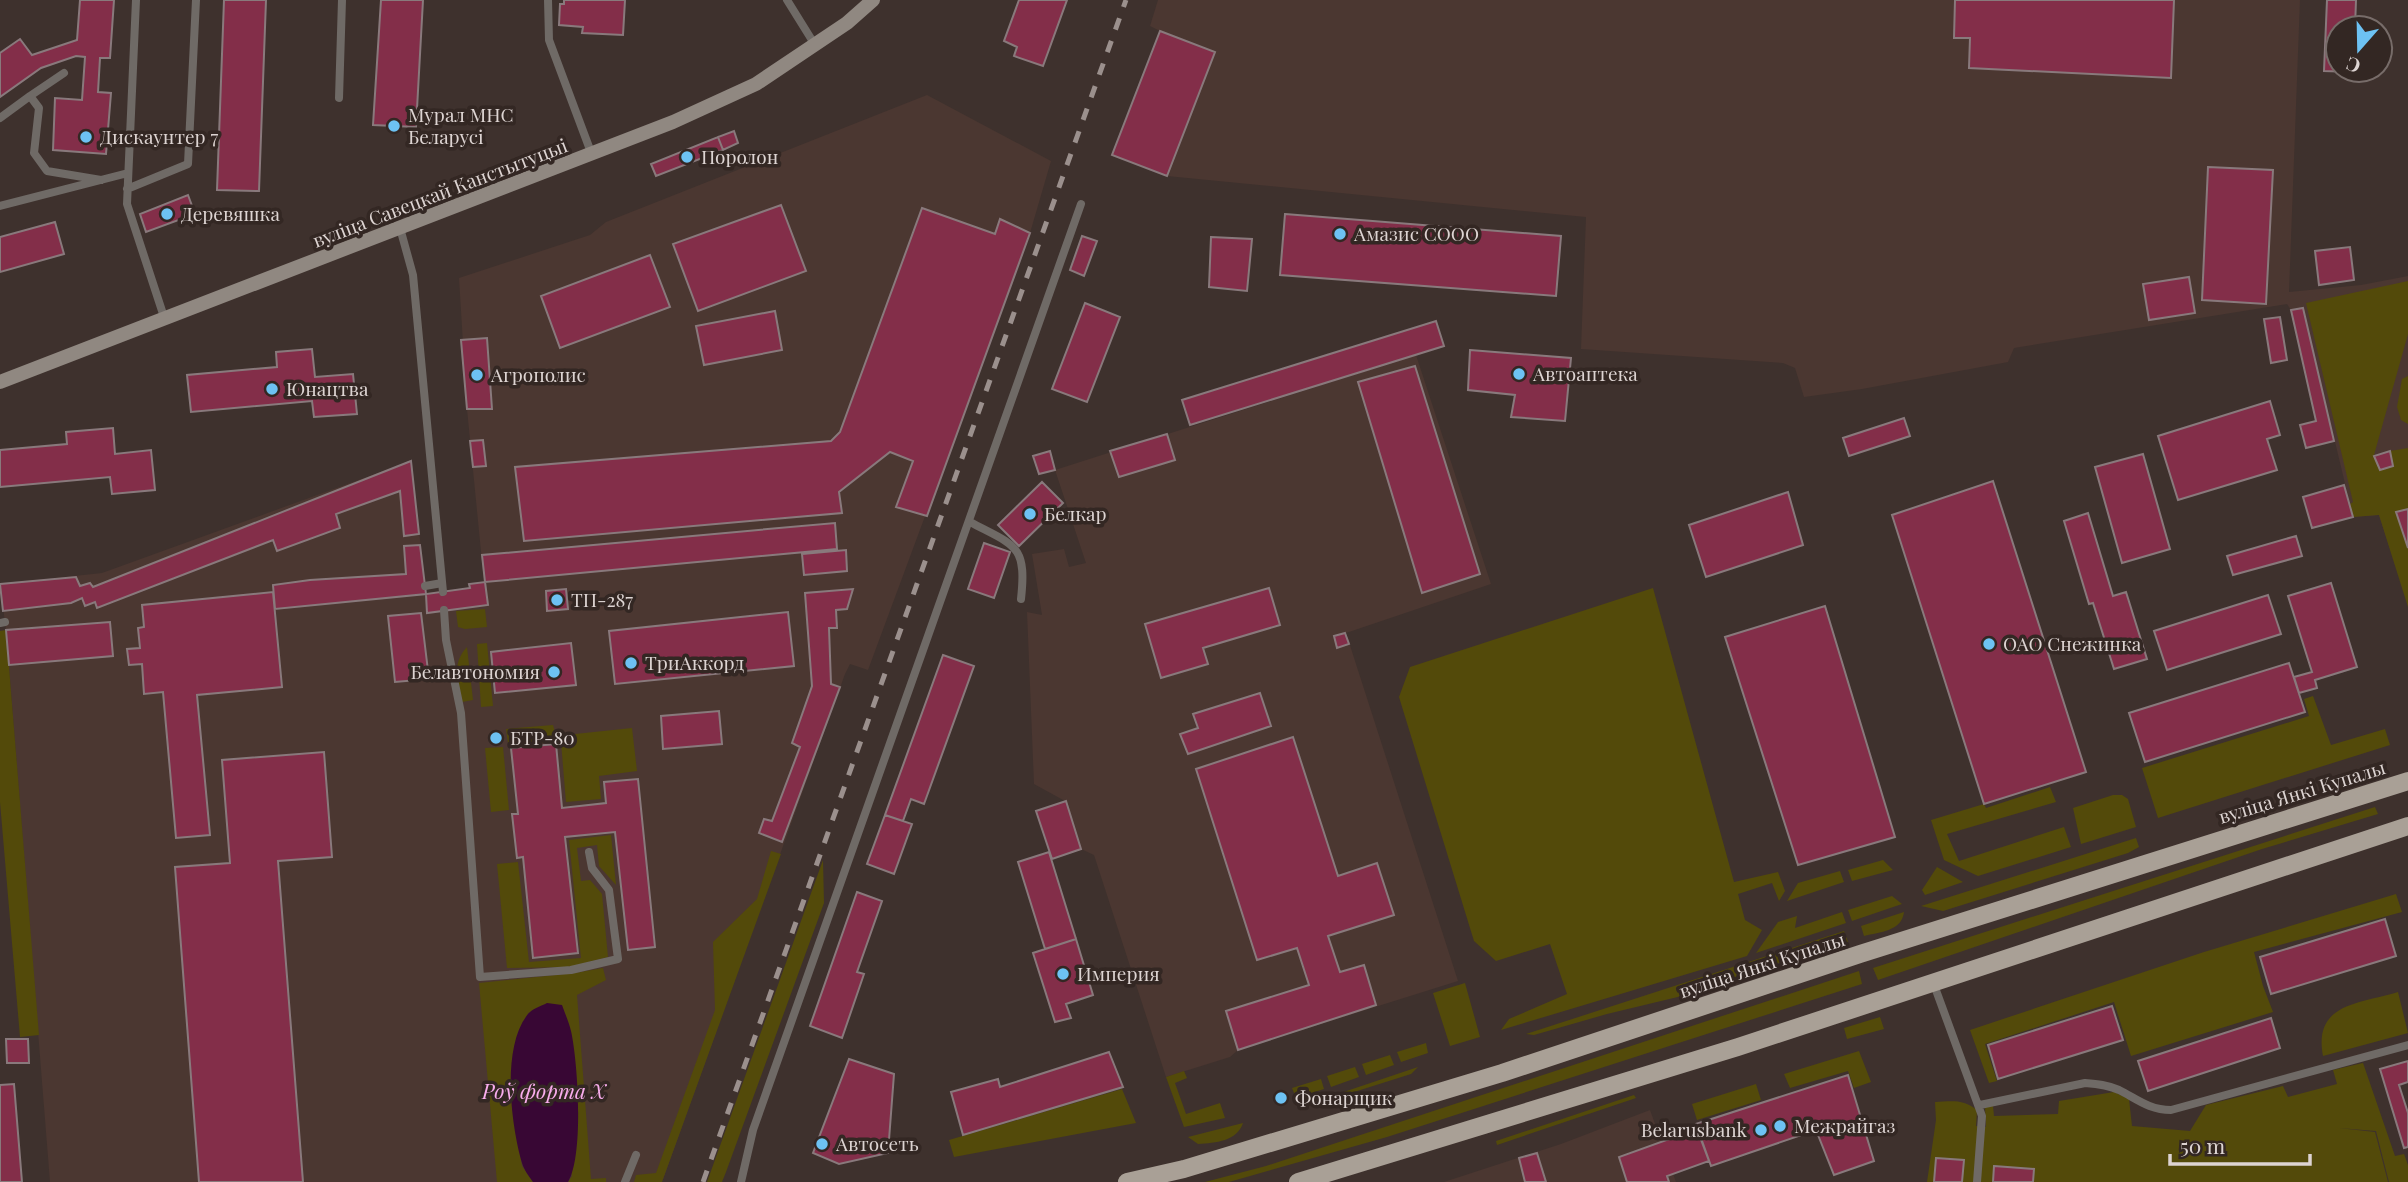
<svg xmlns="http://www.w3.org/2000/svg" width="2408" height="1182" font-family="'Playfair Display',serif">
  <rect width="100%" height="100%" fill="#3e312d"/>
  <path fill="#4b3731" d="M1158,0H2300L2289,292L2361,285L2408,276V604L2379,515L2353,517L2303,308L2291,310L2287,304L2014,348L2008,362L1862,389L1804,397L1795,368L1783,363L1581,349L1586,217L1167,176L1112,155L1160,31L1150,26Z
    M927,95L1051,161L1030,233L868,670L850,664L845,674L662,1182H50L6,630L0,584L102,573L411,461L426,593L470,588L469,584L484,582L467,409L459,278L590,235L606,222Z
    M1416,355L1491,584L1346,633L1458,981L1238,1050L1230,1057L1166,1077L1094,855L1081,849L1065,801L1034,784L1027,612L1042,615L1032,554L1064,549L1069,567L1086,563L1055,470Z
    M1650,1110L1676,1182H1444L1561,1144Z"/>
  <path fill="#534a0a" d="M2408,281V334L2374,455L2380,470L2393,466L2390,451L2408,448V509L2397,513L2408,548V607L2379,515L2353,517L2350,504L2353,502L2306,303Z
    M2408,376V424L2401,420L2397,407L2402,379Z
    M1653,588L1734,882L1778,872L1785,891L1779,901L1772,883L1738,894L1745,920L1762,930L1747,956L1501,1030L1509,1019L1567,994L1550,944L1496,961L1474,941L1399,697L1410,667Z
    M485,609L487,627L465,629L458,627L456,611Z
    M6,630L39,1035L20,1037L0,802V631Z
    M487,643L493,706L481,707L477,644Z
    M467,647L473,700L462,702C458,682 451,664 467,647Z
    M2313,696L2331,745L2385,729L2390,745L2158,818L2142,768L2309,716L2304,699Z
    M553,725L556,736L632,728L637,771L599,776L601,799L566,802L561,742L508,743L506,729Z
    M503,747L509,810L491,812L485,748Z
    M2050,787L2056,802L1947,834L1959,861L2064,827L2071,847L1978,876L1944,860L1931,820L1984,804L1986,808Z
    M2113,795H2122L2128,799L2136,827L2081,844L2073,808Z
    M2375,807L2378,814L2262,849L1878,980L1873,968Z
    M611,835L616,885L599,866L597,845L577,848L581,881L590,880L602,894L608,957L570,967L507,968L497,864L518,862L529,962L581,958L569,840Z
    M2136,838L2139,847L2128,853L1943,911L1921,906Z
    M771,851L781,854L662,1182H634L636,1175L656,1173L715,1010L713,942L757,899Z
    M823,860L824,903L726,1172L722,1182H707Z
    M1883,860L1893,870L1852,881L1848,870Z
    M1937,867L1963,882L1925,895L1922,890Z
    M1840,871L1844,882L1787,901L1798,883Z
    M2396,894L2402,912L2254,952L2263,986L2273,1012L2131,1056L2114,1002L1985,1044L1997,1081L1989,1083L1970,1030L2204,952Z
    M1892,896L1902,904L1852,921L1848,910Z
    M1842,912L1846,923L1756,953L1778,922L1797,916L1795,928Z
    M1904,912C1902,931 1880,932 1864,936L1861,926Z
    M1844,931L1848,942L1758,969L1686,995L1607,1014L1534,1035L1526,1034Z
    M603,968L606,980L577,995L591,1179L606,1178V1182H568L572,1176L529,1012L518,1032L512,1065V1104L522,1166L533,1182H497L479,983L575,973Z
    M1859,971L1862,984L1387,1137L1229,1182H1205L1266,1166Z
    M1465,983L1480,1037L1450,1046L1433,993Z
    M2398,992L2408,1033L2323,1056C2313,1003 2359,1004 2398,992Z
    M1880,1017L1884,1029L1847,1039L1844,1028Z
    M1426,1043L1428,1053L1401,1062L1397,1052Z
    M1859,1051L1871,1082L1854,1088L1848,1071L1790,1088L1784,1074Z
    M1390,1055L1394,1065L1366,1075L1362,1064Z
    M2363,1063L2395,1156L2404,1154L2408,1165V1182H2389L2376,1131L2339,1128L2375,1132L2388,1182H1927L1936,1120L1935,1102C1952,1101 1964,1099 1977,1110L1976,1126L1986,1127L1985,1107L1993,1106L1994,1116L2058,1114L2059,1101L2114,1092L2129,1099L2132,1126L2190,1131L2206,1105L2283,1086L2288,1097L2337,1084L2333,1070Z
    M1355,1067L1359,1077L1331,1087L1327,1076Z
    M1418,1067L1411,1074L1316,1104L1299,1107Z
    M1184,1071L1187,1078L1175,1083L1186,1114L1220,1103L1225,1118L1184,1127L1166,1077Z
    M1321,1079L1324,1089L1296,1098L1292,1088Z
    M1756,1084L1761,1100L1697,1120L1692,1104Z
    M1122,1089L1136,1123L954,1157L949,1140Z
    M1634,1095L1636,1098L1497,1145L1496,1141Z
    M1243,1123C1237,1141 1216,1143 1198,1144L1188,1137Z"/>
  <path fill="#380734" d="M547,1003L562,1005C565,1014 569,1022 571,1031C578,1062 584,1156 568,1182H533C529,1176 524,1170 522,1163C511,1125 501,1047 528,1014C532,1009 541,1006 547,1003Z"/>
  <path fill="#832e49" stroke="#89797c" stroke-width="2" d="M80,0H114L110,58H100L98,92L111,93L106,154L53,150L55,98L82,100L85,57L76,56L41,68L0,97V53L20,39L32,55L77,40Z
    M224,0H266L259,191L217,190Z
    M381,0H423L416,127L373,125Z
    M564,0H625L623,35L582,33L583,27L559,25L560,4H564Z
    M1019,0H1067L1043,66L1014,56L1017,47L1004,41Z
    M1955,0H2174L2171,78L1969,68L1970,38H1954Z
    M2327,0H2356L2355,28H2338V70H2354L2353,72L2324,71Z
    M1160,31L1215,52L1167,176L1112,155Z
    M734,131L738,143L723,150L718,137Z
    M718,137L723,150L656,176L651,164Z
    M2208,167L2273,170L2266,304L2202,300Z
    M188,195L195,214L146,232L140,214Z
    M781,205L806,271L698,311L673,244Z
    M922,208L995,234L1000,219L1030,233L927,516L896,507L913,461L890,452L839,492L842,513L524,541L515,467L831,441L840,432Z
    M1285,214L1561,236L1556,296L1280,275Z
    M55,222L64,254L0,272V237Z
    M1082,236L1097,241L1084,276L1070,270Z
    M1211,237L1252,239L1247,291L1209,287Z
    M2350,247L2354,280L2319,285L2315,251Z
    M650,255L670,307L560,348L541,296Z
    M2189,277L2195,313L2149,320L2143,284Z
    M1085,303L1120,317L1087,402L1052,389Z
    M2303,308L2334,441L2306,448L2300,425L2316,421L2291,310Z
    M775,311L782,350L704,365L696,326Z
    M2280,317L2287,360L2271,363L2264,319Z
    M1436,321L1444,346L1190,425L1182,400Z
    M487,338L492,409H467L461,340Z
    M312,349L315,377L353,374L357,414L314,417L312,401L191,412L187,375L277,367L276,352Z
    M1470,350L1571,358L1565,421L1511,417L1515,395L1468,390Z
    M1415,366L1480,574L1422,593L1358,382Z
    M2270,401L2280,435L2267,439L2277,470L2178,500L2158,436Z
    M1904,418L1910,436L1849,456L1843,438Z
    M113,428L115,454L151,450L155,490L112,494L110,477L0,487V450L67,444L66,432Z
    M1167,434L1175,460L1119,477L1110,451Z
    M483,440L486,466L473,467L470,441Z
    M1050,451L1055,470L1039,474L1033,456Z
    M2390,451L2393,466L2380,470L2374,456Z
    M2143,454L2170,549L2122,563L2095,467Z
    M411,461L419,534L404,536L400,491L336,514L340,528L277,551L273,540L97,608L95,602L85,606L82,598L71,603L3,611L0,584L76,577L80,586L90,583L93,587Z
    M1993,481L2086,772L1984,804L1892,515Z
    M1042,482L1063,503L1019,546L998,525Z
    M2344,485L2353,517L2312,528L2303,497Z
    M1788,492L1803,545L1706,577L1689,525Z
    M2408,509V548L2396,512Z
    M2088,513L2113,596L2126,592L2147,659L2114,669L2093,603L2089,604L2064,521Z
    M835,523L837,549L485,582L482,555Z
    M2296,536L2302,556L2233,575L2227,556Z
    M984,543L1010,552L994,598L968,589Z
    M420,545L426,594L275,609L273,585L310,580L406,574L404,546Z
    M846,550L847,571L804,575L802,554Z
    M485,582L488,605L427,613L426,594L470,588L469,584Z
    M2331,583L2357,667L2315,680L2317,688L2299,693L2294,677L2312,672L2288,596Z
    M1269,588L1280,625L1203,648L1208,664L1161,678L1145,624Z
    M566,589L568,609L547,611L546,591Z
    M853,589L847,609L836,610L837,628H829L831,684L840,687L782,842L759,833L764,819L772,821L800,747L792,743L812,686L805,593Z
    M273,592L282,687L197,695L210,835L176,838L163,692L144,694L142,664L129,665L127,649L140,648L138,628L144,627L142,605Z
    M2268,595L2281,634L2167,670L2154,631Z
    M1825,606L1895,837L1798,865L1725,637Z
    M788,612L794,666L615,684L609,631Z
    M421,613L429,679L395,682L388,616Z
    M110,622L113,656L9,665L6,630Z
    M1345,633L1349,644L1337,648L1334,636Z
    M571,643L576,685L495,693L491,652Z
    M943,655L974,666L924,804L911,799L903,821L885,815Z
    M2289,663L2305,712L2145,762L2129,713Z
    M1260,693L1271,726L1188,754L1180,734L1198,728L1193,714Z
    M719,711L722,744L663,749L661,716Z
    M1293,737L1338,876L1377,863L1394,915L1328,936L1340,972L1364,965L1376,1005L1238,1050L1226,1011L1309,985L1297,948L1257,960L1196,769Z
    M556,744L562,808L606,803L604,782L638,779L655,947L628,950L615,832L565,837L578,953L533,958L523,857L517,858L512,814H518L511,748Z
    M324,752L332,857L278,861L303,1182H199L175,867L230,863L222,760Z
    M1066,801L1081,849L1052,859L1036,811Z
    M885,815L912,824L894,874L867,864Z
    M1049,852L1076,939L1045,949L1018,862Z
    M857,892L882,901L857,972L864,974L842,1038L810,1026Z
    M2385,919L2396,956L2271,994L2260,957Z
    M1076,939L1093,995L1066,1004L1071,1018L1055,1022L1033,953Z
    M2112,1006L2123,1040L1998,1079L1988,1045Z
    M2271,1018L2280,1048L2148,1091L2138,1061Z
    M6,1039H28L29,1063H7Z
    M1109,1052L1123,1087L963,1135L951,1092L998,1079L1000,1087Z
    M849,1059L894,1074L888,1153L839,1164L813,1153Z
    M2408,1061V1082L2399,1085L2408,1113V1147L2404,1148L2380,1069Z
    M1848,1075L1874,1161L1834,1175L1816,1130L1711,1166L1696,1124Z
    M14,1084L22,1182H0V1085Z
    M1697,1129L1709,1161L1667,1176L1669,1182H1627L1619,1157Z
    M1537,1153L1546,1182H1525L1519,1158Z
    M1936,1158L1964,1160L1962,1182H1934Z
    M1994,1166L2034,1169L2033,1182H1993Z"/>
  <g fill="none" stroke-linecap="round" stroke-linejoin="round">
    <path stroke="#6f6a66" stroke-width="8" d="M136,0L127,204L165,320
      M548,0L549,40L592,155
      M787,0L815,45
      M30,96L64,73
      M339,98L342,0
      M0,118L30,96L39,108L34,153L47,171L101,180
      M127,189L188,164L196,0
      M0,206L128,173
      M400,228L413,275L443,592
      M970,522C1015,546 1027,544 1021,599
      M425,586L442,583
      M444,610L446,640L461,713L480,977L571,970L618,959L609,890L592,868L589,852
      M0,623L5,622
      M1933,982L1982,1116L1977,1182
      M1980,1105L2085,1083C2097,1084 2108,1085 2119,1090C2137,1099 2149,1110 2171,1110L2408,1045
      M625,1182L636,1155
      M741,1182L753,1130L1081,204"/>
    <path stroke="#908881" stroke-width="14" d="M0,382L673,122L756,84L847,23L873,0"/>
    <path stroke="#a9a096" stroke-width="18" d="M1127,1182L1184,1169L1502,1073L1860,954L2408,781
      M1298,1182L1738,1047L2408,826"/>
    <path stroke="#9b908d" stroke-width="5" stroke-dasharray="12 12" stroke-linecap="butt" d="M703,1182L1126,0"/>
  </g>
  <g fill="#6dc2f3" stroke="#332723" stroke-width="2.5">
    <circle cx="394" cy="126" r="7"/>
    <circle cx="86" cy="137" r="7"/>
    <circle cx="687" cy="157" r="7"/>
    <circle cx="167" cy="214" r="7"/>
    <circle cx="1340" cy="234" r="7"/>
    <circle cx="1519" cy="374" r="7"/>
    <circle cx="477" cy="375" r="7"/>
    <circle cx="272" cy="389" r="7"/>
    <circle cx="1030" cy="514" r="7"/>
    <circle cx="557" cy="600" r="7"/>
    <circle cx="1989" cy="644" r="7"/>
    <circle cx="631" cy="663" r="7"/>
    <circle cx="554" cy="672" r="7"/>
    <circle cx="496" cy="738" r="7"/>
    <circle cx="1063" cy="974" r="7"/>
    <circle cx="1281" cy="1098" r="7"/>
    <circle cx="1780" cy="1126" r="7"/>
    <circle cx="1761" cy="1130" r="7"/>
    <circle cx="822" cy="1144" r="7"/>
  </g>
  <g text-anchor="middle" stroke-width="7" stroke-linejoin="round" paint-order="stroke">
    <g font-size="19" fill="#ddd4d2" stroke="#332723" text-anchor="start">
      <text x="408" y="122">Мурал МНС<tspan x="408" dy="22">Беларусі</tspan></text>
      <text x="100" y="144">Дискаунтер 7</text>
      <text x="701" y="164">Поролон</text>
      <text x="181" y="221">Деревяшка</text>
      <text x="1354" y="241">Амазис СООО</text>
      <text x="1533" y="381">Автоаптека</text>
      <text x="491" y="382">Агрополис</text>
      <text x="286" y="396">Юнацтва</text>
      <text x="1044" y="521">Белкар</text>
      <text x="571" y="607">ТП-287</text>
      <text x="2003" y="651">ОАО Снежинка</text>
      <text x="645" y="670">ТриАккорд</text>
      <text x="540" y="679" text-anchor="end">Белавтономия</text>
      <text x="510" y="745">БТР-80</text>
      <text x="1077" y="981">Империя</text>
      <text x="1295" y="1105">Фонарщик</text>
      <text x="1794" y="1133">Межрайгаз</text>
      <text x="1747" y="1137" text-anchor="end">Belarusbank</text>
      <text x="836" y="1151">Автосеть</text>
    </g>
    <g font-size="19" fill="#ddd4d2" stroke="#332723">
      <text transform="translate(440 193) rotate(-21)" y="7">вуліца Савецкай Канстытуцыі</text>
      <text transform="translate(2302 792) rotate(-17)" y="7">вуліца Янкі Купалы</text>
      <text transform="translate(1762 965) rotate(-18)" y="7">вуліца Янкі Купалы</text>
    </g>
    <g font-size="21" font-style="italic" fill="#f9aded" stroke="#332723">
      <text x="544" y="1099">Роў форта X</text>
    </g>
  </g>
  <g transform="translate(2359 49) rotate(200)"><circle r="33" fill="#332723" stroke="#776c69" stroke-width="2"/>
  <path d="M0-5L12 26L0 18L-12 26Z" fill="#6dc2f3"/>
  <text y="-10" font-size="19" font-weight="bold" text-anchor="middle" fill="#ddd4d2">С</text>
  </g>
  <path d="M2170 1154v10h140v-10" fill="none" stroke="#ddd4d2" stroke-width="3.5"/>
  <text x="2180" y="1154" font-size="21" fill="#ddd4d2" stroke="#332723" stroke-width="5" paint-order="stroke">50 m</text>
</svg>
